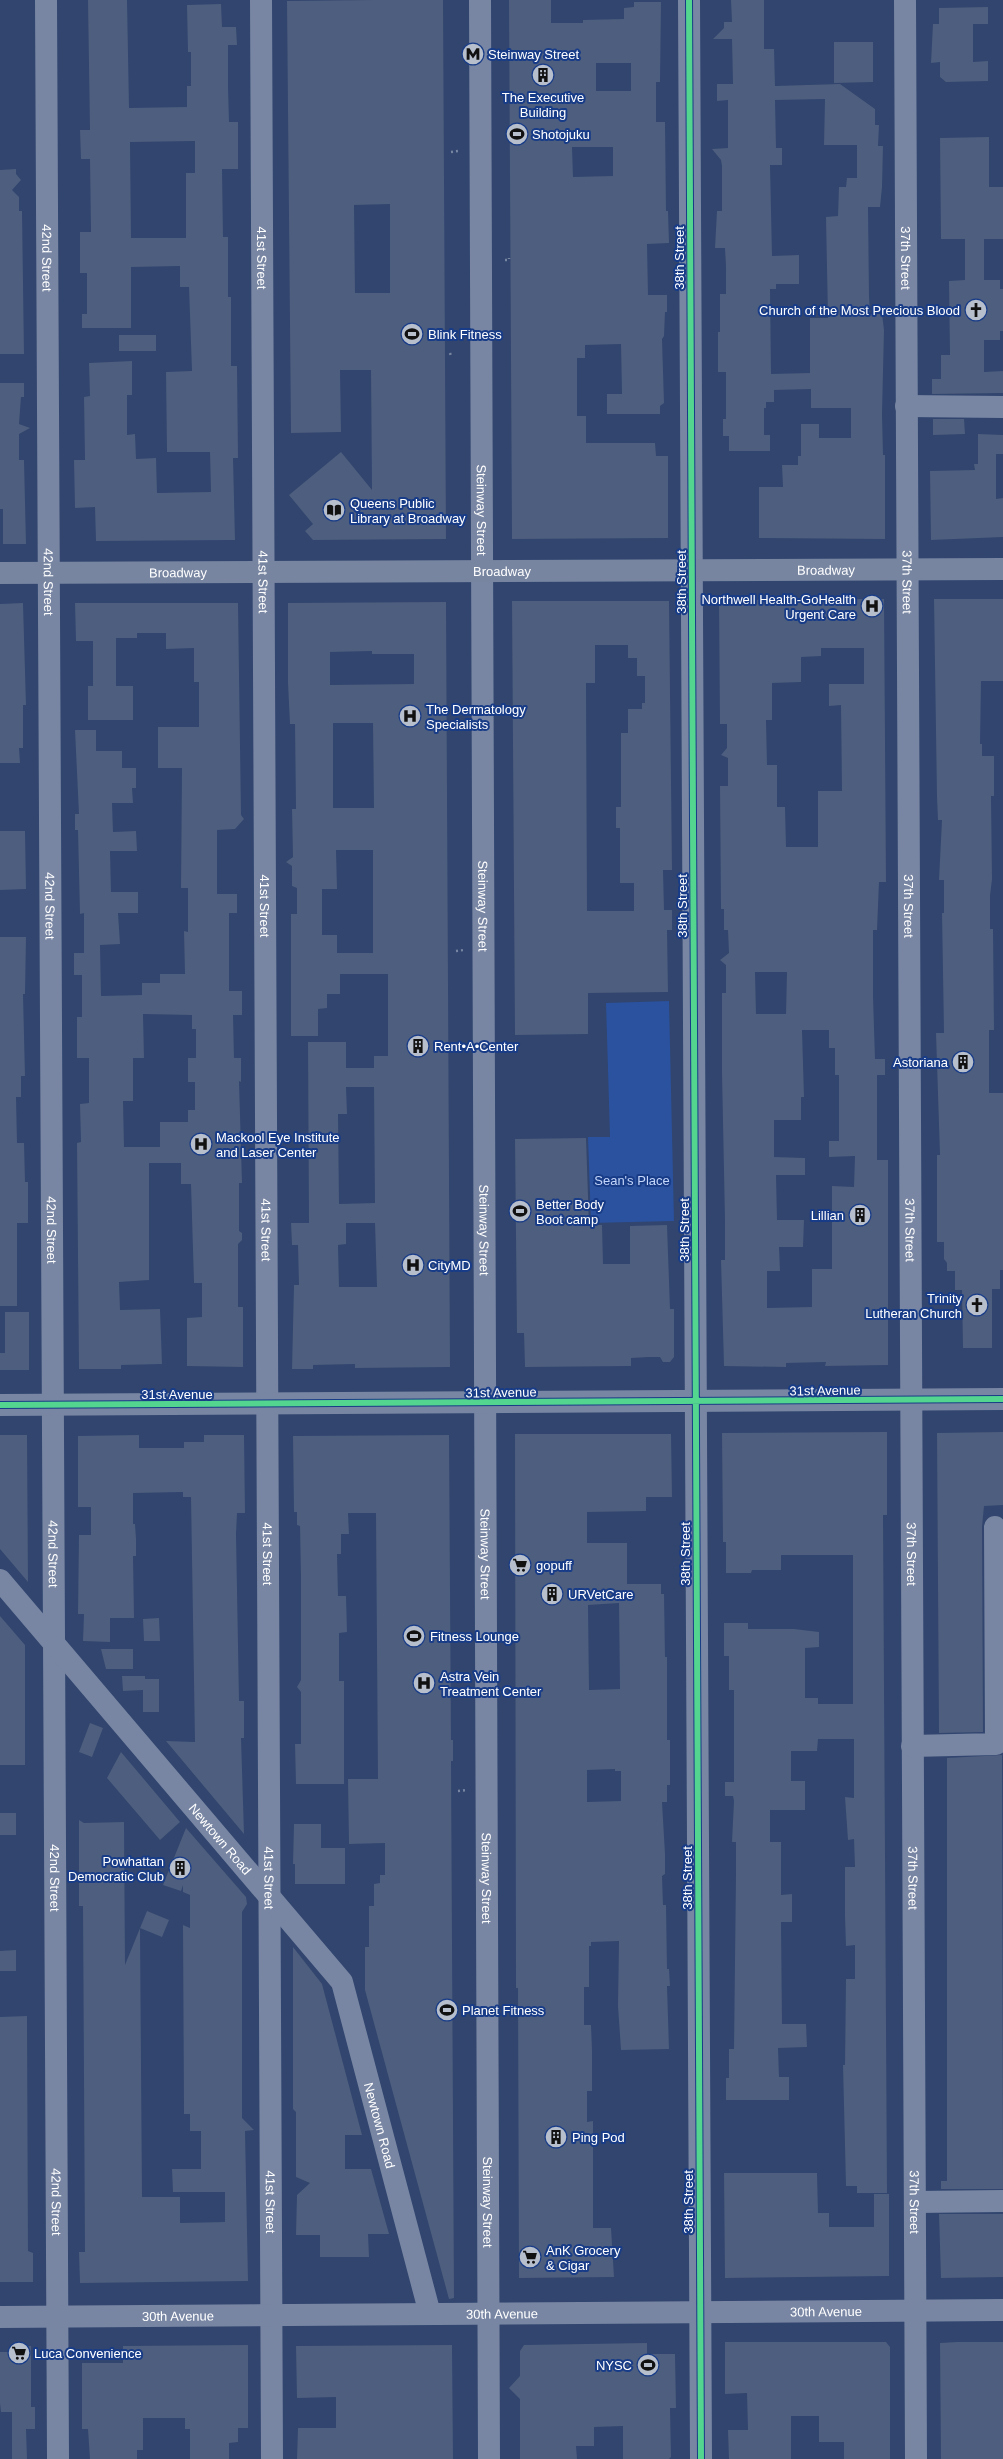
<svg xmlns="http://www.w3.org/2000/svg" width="1003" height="2459" font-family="Arial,sans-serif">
  <rect width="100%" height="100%" fill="#31456e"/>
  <path fill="#2b529e" d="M669,1001L674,1221L591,1223L588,1137H610L606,1003Z"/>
  <path fill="#4e5e7e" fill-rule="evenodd" d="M88,0H127L129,108L187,107V86H191V52H188L187,5L221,4L222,27H236L237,45H228V86L229,122H238V169H222L223,237H228V297H231V366H237L238,458H233L235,540L96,541L95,507L75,508L74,460H85L84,397L90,396L89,363L132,361V395H127V435L135,434L136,459L156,458L157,493L211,492L210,452H167L166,372L192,371L189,287H180V266L131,267V328H82V314H87V273H80V232H91L90,159H81L80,130H90ZM195,141V173H186V238H131L130,142Z
    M373,0H443L446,539L313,540L305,531L313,524L289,495L341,452L372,490L371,370H340L341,432L291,433L287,1ZM390,204V293H355L354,205Z
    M509,0H551V23H583V20L624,19V8L634,7V2H661L660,82H656V122H665L666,211H668L669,243L647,244L648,295H667V312H665L664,336L662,339L664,403L660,406V414H607V394H622L621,344L585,345V358H577V416H586V443H655L656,456H668V538L512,539ZM596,63H631V91H596ZM572,147H613V176L573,177Z
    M731,0H764V49H774L775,86L840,84L875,109V125H879L878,146H883L882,187L880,207H868L869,296L870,314H882L884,330L882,414L883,455H885V539L759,538V487H783L782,465H798V456H801V424H819V438H851V408H811V389L774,390V402H766V408H764V435H770V451H729V436H723V419H726V372H718V332H720V294H726V266L725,248H715L717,211H722V166L721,160L712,149L728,148V100L717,101V84H733L732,39H713L724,28V22H732ZM825,99L824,145H857V178H847L846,187H839L838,216L826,217L828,318H810V373L771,374L770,289H776V284H799V255L772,256L770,165H782V148H776L775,100Z
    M988,7V24H973V62L988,61V81L946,82L940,77V62L931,63L933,24H939V8Z
    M834,42H873V82L834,83Z
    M989,137V187H1003V239H984V280H1000V289H1003V331H1000V340H984V372L1003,371V393L932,394V379H941V355H950L949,281L965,280V239H941L940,138Z
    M16,169V174L21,180L12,190L19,197V211H22L24,354H0V170Z
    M119,335H156V351H119Z
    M0,383H24V397H21L19,424L30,428L19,434V460H24L26,544H3V509H0Z
    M933,419H964L965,434L933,435Z
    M978,434L1003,435V454H996V499L1003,498V537L931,540L930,471L975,470L974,464H978Z
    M884,599L886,882H879L877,930H873V996L875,1059H885V1075H877V1160H888V1365L825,1366L826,1362L786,1363V1367L724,1366L721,1260H725V1221L722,1073V993H726V965L720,960L729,953L728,930H724V909H721L720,786H728V758L721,755L727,748V724H720L719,600ZM821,648H864V684H829V706L841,705L842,791H818V847H786L785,807H777V765H767L766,720H772V683L801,682V657L821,656ZM755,972H787L786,1014H756ZM802,1030H829V1048H835V1075H839V1141H829V1157L855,1156L854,1187L832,1186V1269H812V1307L767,1308V1271H780L779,1247H803L804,1220H777L776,1175H805V1158L774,1157V1120H801V1097H804Z
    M934,599H1003V681H981L980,744H982V756H994V796H991L992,879L990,896V929H993L994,1030H989V1093H1003V1270H1000V1289H992V1348H963L962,1290H955V1271H947V1263L944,1259V1242H937V1155H940L936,1033H944L942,913H944V880H939L942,820H938L937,797Z
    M512,601H669L672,870H663L664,910H672V930H667L668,992L588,993V1034L515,1035ZM595,645H628V658H637V676H645V703H642V709H628V733H621V807H616V828H620V883H634V911H587L586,683H595Z
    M446,602L450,1367L355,1368V1364L313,1365V1369H292L294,1285H299L298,1245H292L291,1223H309L308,1042H346V1068H374V1056H388V974H340V994H327V1008L318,1009V1036H291V914H297V888L292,886V866L286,862L293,857L292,809H296L295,724H290L288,683V603ZM372,651V654H414V684L330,685V652ZM333,723H373L374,808H333ZM336,850H373V953H337V935H322V889H337ZM346,1087H374L375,1203L339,1204L338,1114H347ZM346,1223H375L377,1287H339L338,1245L346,1244Z
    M23,603L26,705H23V748H19L20,763H0V604Z
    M75,603H238L241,815L244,819L235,829L217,830V894H237V913H229V991H242V1015H233L234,1058H241V1082L239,1081L242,1183H239V1231L242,1233V1240L238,1244V1307H243V1367L187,1366V1318L202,1317V1283H194L191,1184H181V1163H149V1280L119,1282L120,1310L160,1309L162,1364L121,1365V1369H79L77,1143L81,1142L80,1104L89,1103V1058H77V1017H82V975H74V953H84V913L80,914L78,830H75V814H79L75,730H96V751H122V768H136V788H132L133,803H112L113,832L136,831L137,851H110L111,892H138V913H118L120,944L100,945L101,996L142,995V983H160V974H185L184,931L188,932V888H181L182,768H158V727H199V682H194V648L166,649V633H137V638H116V686H133V720H88V686H93V641H76ZM143,1014L192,1015V1029H196V1058H188V1082H195V1110H188V1122H160V1147H124L123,1101H133V1058H144Z
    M0,831H25L26,889L0,890Z
    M0,937H26L25,994H23L25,1076H21V1097H16L17,1143H24L25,1182H28V1223H17V1306H0Z
    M586,1138L589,1225H602L603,1264H630V1226L667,1225L670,1309H674V1357L670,1362H663L660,1357H649L631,1358V1366L525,1367L524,1333H517L515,1139Z
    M5,1312H29V1370H0V1353H5Z
    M887,1432V1515H883L887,2193H857V2186H846L843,2065H845L846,1979H855V1945L846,1946L845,1917V1867H855L854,1839L848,1840L845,1797L854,1798V1739H818L817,1751H791V1781H805V1810H770V1842H781V1895L792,1894V1922H781L782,2024H806L807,2047L778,2048L779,2077H789V2100H726V2078H729V2049H734L736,1874V1842H732L734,1801L733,1796H725V1782H734V1690H729V1656H724V1623H748V1629H794L819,1632V1647L805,1648V1698H818V1704H853V1555H781V1570H752L751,1573H726V1542H723L722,1433Z
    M1003,1432V1505L984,1506L982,1527L983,1732L939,1733L937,1433Z
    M515,1434H671L672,1497H646V1511L587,1512V1543H627V1584H661V1594H664L665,1657H667V1740H670V1785H667V1802H662L665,1854V1874L662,1876L663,1905H666L667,1969H669L670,1986H667L669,2049L621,2050L618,2006L619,1941L591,1942V1946H589V1987H584V2025H591L592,2050V2091H587V2122L593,2121V2228H611L614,2277L519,2278L518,1988H516ZM619,1603L620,1689L589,1690L588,1605ZM615,1769V1771H621V1801L587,1802V1770Z
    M0,1435H27L28,1582L0,1549Z
    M139,1435V1448H184V1442H204V1435H244L245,1513H237L236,1534L239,1701H244V1738H241L244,1834L166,1741L195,1742L191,1497H183V1492L133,1493V1524H135L136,1539V1556H133L134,1618H110V1642L83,1641L84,1614H78L79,1535H91V1507H78V1436Z
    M449,1435L451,1740H453V1761H451L454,2298L449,2299L365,1990V1947H369V1906H374V1884L380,1883V1875H385V1843L349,1844L348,1779H378L376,1513H348L349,1534H341V1554H337L338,1596H346L347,1632L339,1633V1681H344V1784H296L295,1744H301V1692L297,1687L301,1680V1578L300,1526L297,1525V1512H294L293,1436Z
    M0,1616L25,1645V1765H0Z
    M159,1618L160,1641H144L143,1619Z
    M101,1649H133V1669H106Z
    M122,1676H145V1679H159V1712H143V1690L123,1691Z
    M90,1723L103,1728L92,1757L79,1752Z
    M121,1752L180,1822L160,1840L107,1778Z
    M1002,1755L1003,2189H941V2181H947V1758Z
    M0,1813H16V1835H0Z
    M79,1820L84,1823L124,1822L125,1965L147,1911L169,1920L162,1937L140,1928L142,2197H180V2223L225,2222V2192H173L172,2169H201V2131H190V2114H184L183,1925L190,1928V1895L183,1892V1885L181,1891L163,1885L186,1828L246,1897L247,1904L242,1912V2118L254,2130L245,2131L248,2281L80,2283L79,2252H85L83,1906H79Z
    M294,1824H321V1848H345V1884H295V1864H293Z
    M293,1947L322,1984L362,2135H345V2169H371L389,2234H368L369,2257H320V2235H296L297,2195L310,2183L296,2177V2112L293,2109Z
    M16,1950V1971H0V1951Z
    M27,2016L28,2251L33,2253V2282H0V2017Z
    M724,2173H817L818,2213H829V2227H874V2194H889V2276L725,2278Z
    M939,2214H1003V2277L941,2278Z
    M725,2342H886L890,2347V2459H844V2442H819V2416H791V2459H729L728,2430H748L747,2393L725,2394Z
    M957,2342H1003V2459H941L940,2343Z
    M647,2343V2354H675L676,2408H670L671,2457L669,2459H623V2426L594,2427V2446H576L577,2459H520V2399L509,2388L520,2376V2351L524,2345Z
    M248,2345V2428H238V2442L229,2443V2459H190V2429H185V2418H143V2450H137V2459H90L88,2429H82V2363H123V2346Z
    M452,2345L453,2459H297L298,2428H336V2397L297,2398L296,2346Z
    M31,2346V2407H35V2429H26L27,2459H12V2412H1L0,2403V2352H12V2347Z"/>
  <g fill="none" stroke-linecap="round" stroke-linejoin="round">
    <path stroke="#7886a3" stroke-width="2.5" stroke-dasharray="2 3" stroke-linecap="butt" d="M451,152L458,151
      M505,260H509V258
      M450,353L451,356
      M456,951L464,950
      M458,1791L467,1790"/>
    <g stroke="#7886a3" stroke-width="22">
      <path id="s1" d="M46,0L58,2459"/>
      <path id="s2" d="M261,0L272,2459"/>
      <path id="s3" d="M480,0L489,2459"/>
      <path d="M689,0L701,2459"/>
      <path id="s4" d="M905,0L916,2459"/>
      <path d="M906,406L1003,407"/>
      <path d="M0,1405L1003,1399"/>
      <path id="s5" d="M0,1580L342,1982L430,2314"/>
      <path d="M912,1746L996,1744L995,1527"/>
      <path d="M915,2202L1003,2201"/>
      <path id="s6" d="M0,2317L1003,2310"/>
    </g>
    <path stroke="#7785a1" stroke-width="22" id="s7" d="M0,573L1003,569"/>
    <g stroke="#183c87" stroke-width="8">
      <path id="cycleway" d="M689,0L701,2459
        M0,1405L1003,1399"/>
    </g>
    <use href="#cycleway" stroke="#53d58f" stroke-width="6"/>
  </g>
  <defs>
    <g id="metro-disc" transform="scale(1.15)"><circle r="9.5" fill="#b7becc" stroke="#183c87"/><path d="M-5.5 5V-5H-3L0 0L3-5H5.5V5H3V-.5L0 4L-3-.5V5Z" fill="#111"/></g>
    <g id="building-disc" transform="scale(1.15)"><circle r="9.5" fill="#b7becc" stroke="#183c87"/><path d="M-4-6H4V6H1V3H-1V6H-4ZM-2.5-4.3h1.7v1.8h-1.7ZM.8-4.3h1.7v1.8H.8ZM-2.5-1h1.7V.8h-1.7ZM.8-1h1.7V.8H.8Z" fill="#111"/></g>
    <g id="stadium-disc" transform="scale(1.15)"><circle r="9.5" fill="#b7becc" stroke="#183c87"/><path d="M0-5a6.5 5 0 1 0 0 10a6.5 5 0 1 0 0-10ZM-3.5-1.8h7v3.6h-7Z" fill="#111"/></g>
    <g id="church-disc" transform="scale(1.15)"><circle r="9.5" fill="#b7becc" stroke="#183c87"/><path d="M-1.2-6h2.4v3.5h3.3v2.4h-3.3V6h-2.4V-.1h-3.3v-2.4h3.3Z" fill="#111"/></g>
    <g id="library-disc" transform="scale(1.15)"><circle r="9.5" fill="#b7becc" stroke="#183c87"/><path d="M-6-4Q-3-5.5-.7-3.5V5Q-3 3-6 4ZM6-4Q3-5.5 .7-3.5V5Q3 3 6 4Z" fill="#111"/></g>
    <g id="hospital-disc" transform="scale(1.15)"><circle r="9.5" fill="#b7becc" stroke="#183c87"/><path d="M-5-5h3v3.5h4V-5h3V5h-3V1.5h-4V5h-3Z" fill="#111"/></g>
    <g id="supermarket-disc" transform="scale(1.15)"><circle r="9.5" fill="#b7becc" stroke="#183c87"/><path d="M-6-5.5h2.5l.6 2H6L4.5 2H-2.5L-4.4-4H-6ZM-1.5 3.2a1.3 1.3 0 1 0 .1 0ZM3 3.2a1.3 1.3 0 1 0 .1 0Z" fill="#111"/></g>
  </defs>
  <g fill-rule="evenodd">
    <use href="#metro-disc" x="473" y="54"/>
    <use href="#building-disc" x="543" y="75"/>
    <use href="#stadium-disc" x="517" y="134"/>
    <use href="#church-disc" x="976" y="310"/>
    <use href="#stadium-disc" x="412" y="334"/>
    <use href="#library-disc" x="334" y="510"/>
    <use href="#hospital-disc" x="872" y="606"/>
    <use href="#hospital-disc" x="410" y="716"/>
    <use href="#building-disc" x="418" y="1046"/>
    <use href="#building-disc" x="963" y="1062"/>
    <use href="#hospital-disc" x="201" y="1144"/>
    <use href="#stadium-disc" x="520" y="1211"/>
    <use href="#building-disc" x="860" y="1215"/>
    <use href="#hospital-disc" x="413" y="1265"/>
    <use href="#church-disc" x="977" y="1305"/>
    <use href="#supermarket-disc" x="520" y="1565"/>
    <use href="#building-disc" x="552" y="1594"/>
    <use href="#stadium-disc" x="414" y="1636"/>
    <use href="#hospital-disc" x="424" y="1683"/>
    <use href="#building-disc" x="180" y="1868"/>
    <use href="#stadium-disc" x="447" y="2010"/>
    <use href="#building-disc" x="556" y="2137"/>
    <use href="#supermarket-disc" x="530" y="2257"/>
    <use href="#supermarket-disc" x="19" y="2353"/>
    <use href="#stadium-disc" x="648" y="2365"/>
  </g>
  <g text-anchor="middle" stroke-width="4" stroke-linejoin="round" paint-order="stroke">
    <g font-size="13" fill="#fff" stroke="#183c87" text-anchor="start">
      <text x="488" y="59">Steinway Street</text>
      <text x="543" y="102" text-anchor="middle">The Executive<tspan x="543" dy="15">Building</tspan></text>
      <text x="532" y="139">Shotojuku</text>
      <text x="960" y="315" text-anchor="end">Church of the Most Precious Blood</text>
      <text x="428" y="339">Blink Fitness</text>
      <text x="350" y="508">Queens Public<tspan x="350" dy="15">Library at Broadway</tspan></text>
      <text x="856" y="604" text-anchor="end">Northwell Health-GoHealth<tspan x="856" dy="15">Urgent Care</tspan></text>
      <text x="426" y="714">The Dermatology<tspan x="426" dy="15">Specialists</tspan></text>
      <text x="434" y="1051">Rent•A•Center</text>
      <text x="948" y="1067" text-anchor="end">Astoriana</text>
      <text x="216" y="1142">Mackool Eye Institute<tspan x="216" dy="15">and Laser Center</tspan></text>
      <text x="536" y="1209">Better Body<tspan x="536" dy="15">Boot camp</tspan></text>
      <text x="844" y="1220" text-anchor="end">Lillian</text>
      <text x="428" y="1270">CityMD</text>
      <text x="962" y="1303" text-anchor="end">Trinity<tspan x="962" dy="15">Lutheran Church</tspan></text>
      <text x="536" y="1570">gopuff</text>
      <text x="568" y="1599">URVetCare</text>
      <text x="430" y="1641">Fitness Lounge</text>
      <text x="440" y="1681">Astra Vein<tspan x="440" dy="15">Treatment Center</tspan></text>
      <text x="164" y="1866" text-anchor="end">Powhattan<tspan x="164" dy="15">Democratic Club</tspan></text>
      <text x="462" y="2015">Planet Fitness</text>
      <text x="572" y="2142">Ping Pod</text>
      <text x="546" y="2255">AnK Grocery<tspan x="546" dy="15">&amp; Cigar</tspan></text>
      <text x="34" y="2358">Luca Convenience</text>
      <text x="632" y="2370" text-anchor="end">NYSC</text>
    </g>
    <g font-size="13" fill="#fff" stroke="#183c87">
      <text dy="5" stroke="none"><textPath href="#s1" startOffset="258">42nd Street</textPath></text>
      <text dy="5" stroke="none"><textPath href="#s2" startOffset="258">41st Street</textPath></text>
      <text transform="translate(679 258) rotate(-90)" y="5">38th Street</text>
      <text dy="5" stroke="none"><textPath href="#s4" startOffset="258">37th Street</textPath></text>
      <text dy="5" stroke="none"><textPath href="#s3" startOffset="510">Steinway Street</textPath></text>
      <text dy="5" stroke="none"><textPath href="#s7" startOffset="826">Broadway</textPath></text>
      <text dy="5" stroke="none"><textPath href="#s7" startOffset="502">Broadway</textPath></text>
      <text dy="5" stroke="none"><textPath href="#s7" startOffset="178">Broadway</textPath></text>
      <text dy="5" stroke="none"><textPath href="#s1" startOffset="582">42nd Street</textPath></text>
      <text dy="5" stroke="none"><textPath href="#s2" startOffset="582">41st Street</textPath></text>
      <text transform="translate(681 582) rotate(-90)" y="5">38th Street</text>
      <text dy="5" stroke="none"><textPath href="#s4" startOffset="582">37th Street</textPath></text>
      <text dy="5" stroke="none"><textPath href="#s1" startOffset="906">42nd Street</textPath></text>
      <text dy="5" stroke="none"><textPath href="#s2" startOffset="906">41st Street</textPath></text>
      <text dy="5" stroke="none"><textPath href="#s3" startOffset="906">Steinway Street</textPath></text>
      <text transform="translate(682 906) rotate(-90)" y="5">38th Street</text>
      <text dy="5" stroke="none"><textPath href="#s4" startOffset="906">37th Street</textPath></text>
      <text dy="5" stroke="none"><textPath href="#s1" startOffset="1230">42nd Street</textPath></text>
      <text dy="5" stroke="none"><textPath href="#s2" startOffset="1230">41st Street</textPath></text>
      <text dy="5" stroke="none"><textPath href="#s3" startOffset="1230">Steinway Street</textPath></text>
      <text transform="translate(684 1230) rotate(-90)" y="5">38th Street</text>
      <text dy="5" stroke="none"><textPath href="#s4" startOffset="1230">37th Street</textPath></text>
      <text transform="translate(825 1390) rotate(-1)" y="5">31st Avenue</text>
      <text transform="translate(501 1392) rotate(-1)" y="5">31st Avenue</text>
      <text x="177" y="1399">31st Avenue</text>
      <text dy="5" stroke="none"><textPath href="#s1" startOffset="1554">42nd Street</textPath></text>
      <text dy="5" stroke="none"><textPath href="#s2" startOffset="1554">41st Street</textPath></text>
      <text dy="5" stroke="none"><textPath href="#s3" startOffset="1554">Steinway Street</textPath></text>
      <text dy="5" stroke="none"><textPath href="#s4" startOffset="1554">37th Street</textPath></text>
      <text transform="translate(685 1554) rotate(-90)" y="5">38th Street</text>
      <text dy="5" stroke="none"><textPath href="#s5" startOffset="340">Newtown Road</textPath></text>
      <text dy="5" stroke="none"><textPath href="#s1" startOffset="1878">42nd Street</textPath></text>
      <text dy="5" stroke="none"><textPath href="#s2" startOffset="1878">41st Street</textPath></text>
      <text dy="5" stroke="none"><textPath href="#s3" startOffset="1878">Steinway Street</textPath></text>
      <text dy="5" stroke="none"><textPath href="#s4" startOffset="1878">37th Street</textPath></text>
      <text transform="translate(687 1878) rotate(-90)" y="5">38th Street</text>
      <text dy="5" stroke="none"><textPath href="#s5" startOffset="676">Newtown Road</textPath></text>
      <text dy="5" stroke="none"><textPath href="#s1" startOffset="2202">42nd Street</textPath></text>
      <text dy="5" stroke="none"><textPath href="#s2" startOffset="2202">41st Street</textPath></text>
      <text dy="5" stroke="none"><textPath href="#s3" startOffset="2202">Steinway Street</textPath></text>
      <text dy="5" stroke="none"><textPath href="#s4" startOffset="2202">37th Street</textPath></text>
      <text transform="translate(688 2202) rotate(-90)" y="5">38th Street</text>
      <text dy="5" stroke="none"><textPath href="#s6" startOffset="826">30th Avenue</textPath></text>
      <text dy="5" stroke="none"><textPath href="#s6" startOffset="502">30th Avenue</textPath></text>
      <text dy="5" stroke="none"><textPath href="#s6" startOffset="178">30th Avenue</textPath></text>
    </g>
    <g font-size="13" fill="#c4d6fa" stroke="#183c87">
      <text x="632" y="1185">Sean's Place</text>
    </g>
  </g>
</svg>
